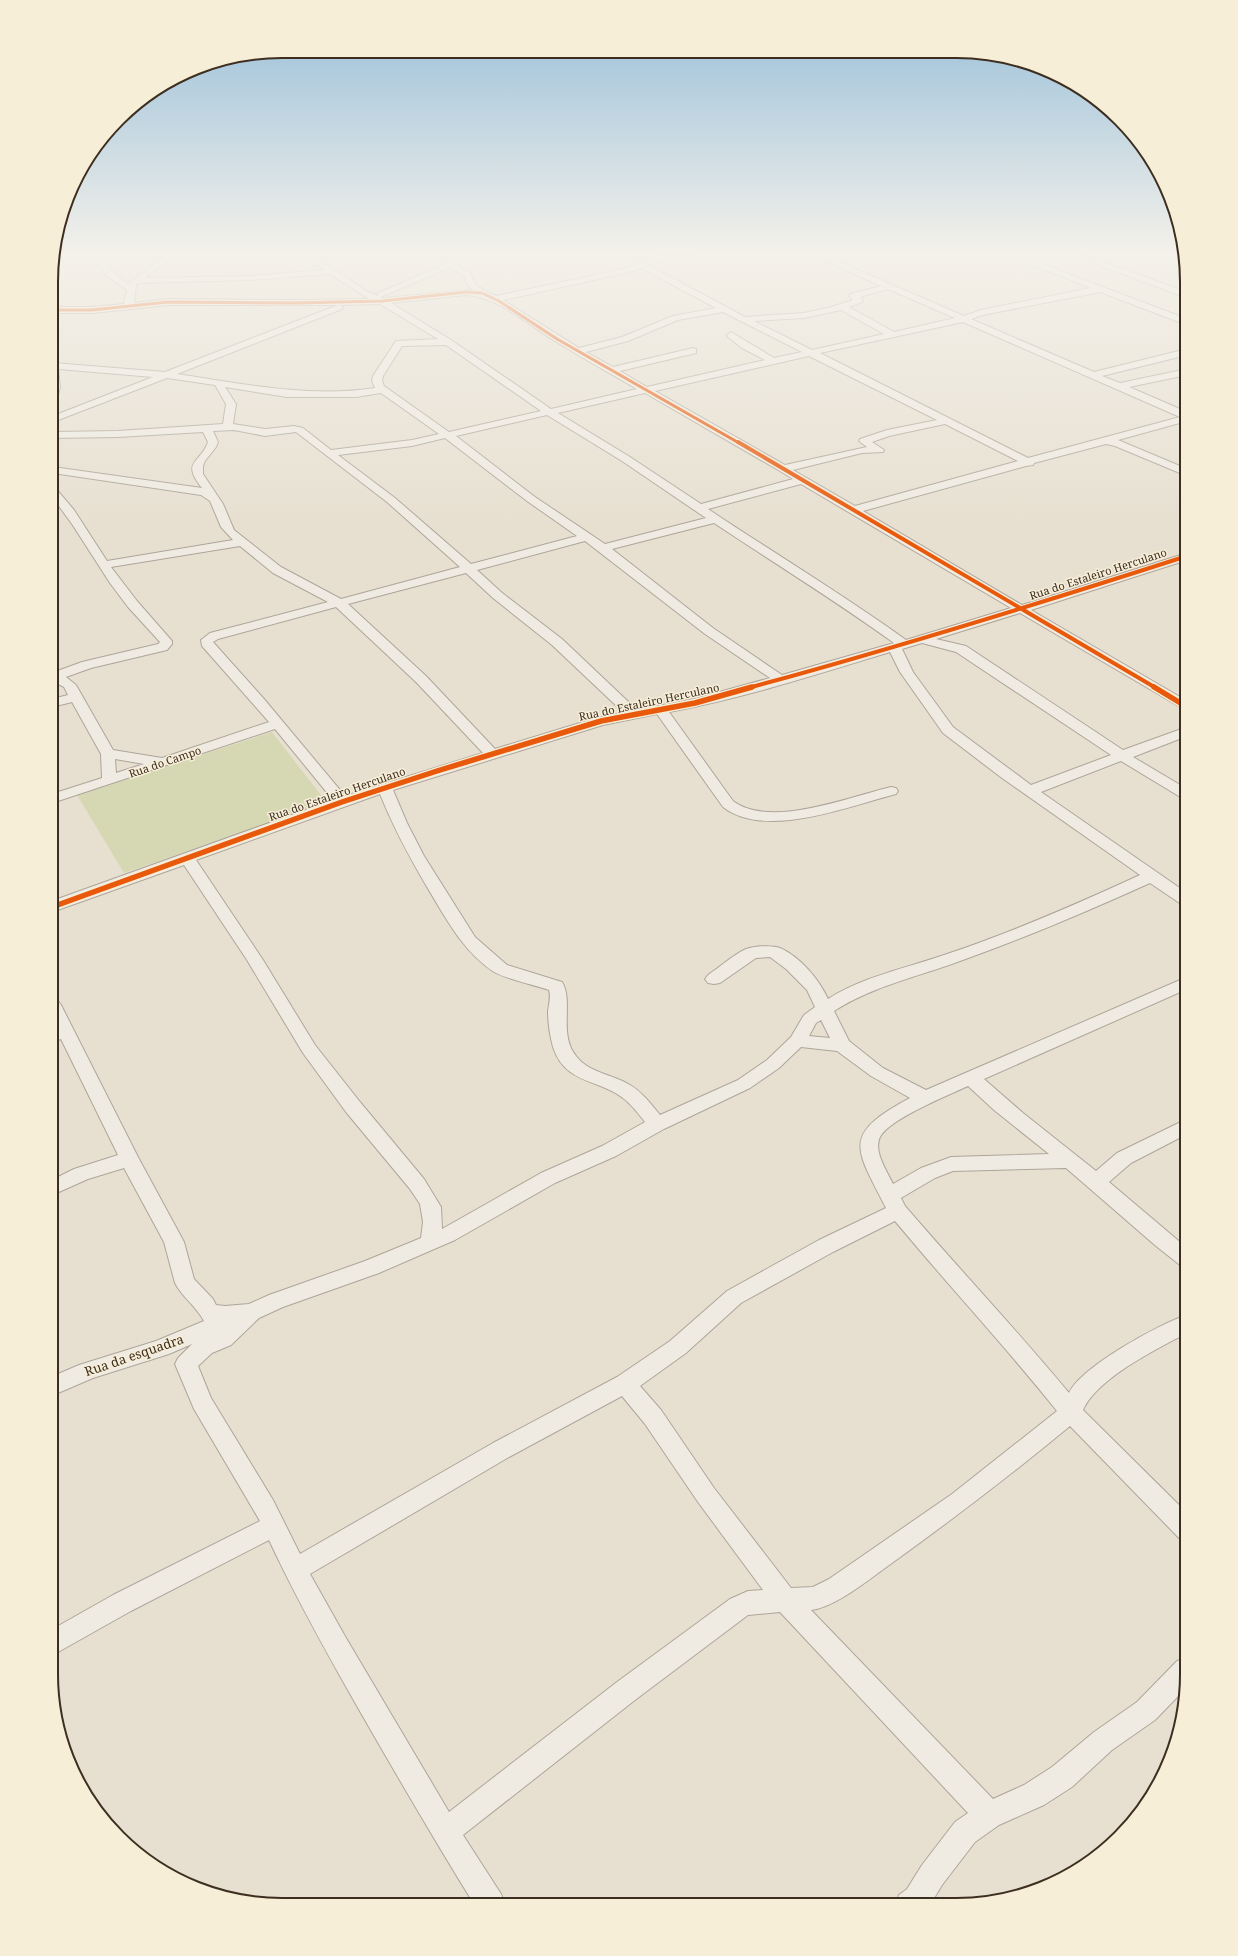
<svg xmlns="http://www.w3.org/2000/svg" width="1238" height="1956" font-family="'Noto Serif',serif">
  <rect width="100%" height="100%" fill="#e7e0d1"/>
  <path fill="#d6d7b3" d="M272,732L327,803L124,873L77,795Z"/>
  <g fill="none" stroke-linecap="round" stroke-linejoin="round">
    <g stroke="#ada599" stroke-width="2">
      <path id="minor" d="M53,254H59L53,257Z
        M91,254H99L109,268L128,284L168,254H177L145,278L250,276L324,270L301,254H311L368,292L383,298L473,290L469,287L464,276L451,267L383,296L380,297L376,294L468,254H480L457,265L470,273L475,284L485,291L496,296L628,268L658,256L713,254L709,256L659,260L648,265L745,317L804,313L828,308L853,300L849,296L850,294L881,286L810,254H821L964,316L981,310L1091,288L1004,254H1016L1187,319V325L1100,292L983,315L971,319L1094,372L1187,349V355L1102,376L1120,383L1187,369V375L1129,387L1187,412V421L1118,440L1187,469V476L1115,446L1106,444L1034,463L1033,465L1026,466L863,511L1022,605L1187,553V560L1031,610L1187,701V711L1020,613L936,639L966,646L1123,750L1187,727V736L1133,757L1187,789V799L1182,798L1121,761L1041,792L1187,893V906L1181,904L1150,883C1088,911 1025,938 960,961C917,977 873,986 834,1011L849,1041L883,1068L926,1090L1187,977V989L984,1079L1023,1113L1096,1171L1117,1153L1187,1119V1134L1131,1163L1109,1182L1187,1248V1267L1180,1265L1156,1246L1066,1168L953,1171L935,1178L901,1198L905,1206C959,1269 1016,1329 1069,1393C1081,1367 1159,1324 1187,1315V1333C1157,1349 1097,1378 1083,1410L1187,1513V1541L1179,1538L1070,1426C1012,1474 953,1519 892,1563C872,1577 835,1608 811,1610L993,1799L1024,1785L1052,1767L1094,1732L1137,1702L1177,1661L1186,1658V1688L1155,1720L1112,1750L1072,1787L1044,1805L999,1825L975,1842L942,1885L930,1905H895L899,1895L907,1889L922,1865L955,1822L968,1813L780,1612L748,1615L635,1700L463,1835L501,1894L505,1904H474C438,1846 403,1786 369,1727C334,1666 299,1604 269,1540L131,1611L51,1656V1630L113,1595L260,1521L194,1409L175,1364L178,1358L192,1344L169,1354L93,1378L51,1396V1377L79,1365L156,1341L204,1321C196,1306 182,1297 175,1283L164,1242L124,1168L88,1179L52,1195V1180L74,1169L118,1155L61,1039L52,1042V1030L56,1028L52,1021V999L58,1001L61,1005L139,1159L184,1242L194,1279L213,1299L216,1305L225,1306L249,1304L269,1295L365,1261L421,1238L423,1222L420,1204L410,1189L346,1112L303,1053L247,960L184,865L52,912V901L333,800L275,729L52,803V794L102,778L101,754L72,702L52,707V699L68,695L64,687L52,681V673L82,662L158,644L160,642L128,607L110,583L72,524L53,498V489L57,490L74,510L107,561L233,540L221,527L210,501L201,495L53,473V467L202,488C180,461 201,463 208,442L203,432L118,437L53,438V432L118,431L223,424L226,404L215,385L167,378L53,422V416L153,377L58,369L60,387L58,395L53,398V363L165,372L338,305H168L92,313H53V307H92L124,304L127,290L107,276ZM641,268L716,308L673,316L622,337L579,348L503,300L630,272ZM330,274L369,299L295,300L168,299L134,303L136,285L138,283L250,280ZM888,289L955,318L894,332L849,307L862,302L863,300L860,297ZM466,295C499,297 527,324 555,341C582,358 610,373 637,389L551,409L451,340L391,303ZM380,304L438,339L396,341L373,376L372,381L375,388C309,398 243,384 177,374L342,309L343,307L339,305ZM841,310L884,334L812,350L754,321L804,318ZM723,312L802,352L774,358L731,332L727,335L728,337L742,348L765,360L647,387L620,371L696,353V349L693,348L613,367L586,352L628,341L678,320ZM963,322L1180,417L1028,458L820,353ZM446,345L541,411L449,432L384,386L382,381L383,376L402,346ZM809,356L937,420L887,430L860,439L859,441L867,447L785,465L655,391ZM225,387L287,397H356L381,393L439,434L412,440L331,450L303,428L294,426L265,429L233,424L236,404ZM645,393L780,471L793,479L701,504L630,457L558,413ZM547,415L622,461L706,518L605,544L535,497L456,436ZM945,424L1018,461L855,506L793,470L862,453L883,452L884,450L872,442L889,436ZM234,430L265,436L296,432L387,502L460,567L341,599L281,567L234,530L223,504L203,474V466L205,461L216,447L218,442L213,431ZM445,438L527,501L577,536L471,564L395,498L338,455L412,446ZM801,484L1011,608L906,640C842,594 774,553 708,509ZM714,523C774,563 836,601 894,643L782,675L713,628L612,549ZM585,541L705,634L770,678L694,699L637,710L562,639L501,592L477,570ZM240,546L273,573L328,602L210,633L201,640L202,646L269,722L162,758L113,750L76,685L66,677L91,668L167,650L172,644V641L137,601L111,567ZM466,573L493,598L552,645L624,713L596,718L495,749L426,676L348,604ZM336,607L416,682L483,753L345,796L264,699L213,642L218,639ZM922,643L956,652L1111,755L1031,785L953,727L913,672L902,649ZM890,652L900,672L943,733L1002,778L1140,875C1077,904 1013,932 947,954C907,968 864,976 828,999C819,979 800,957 780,948C772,945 754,946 746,949C733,955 720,967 708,975L705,979L708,983L714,984L720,983L756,958L770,957L786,969L807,990L815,1007L804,1015L791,1037L767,1060L738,1080L660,1115C651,1104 642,1092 630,1085C612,1074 589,1073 576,1056C558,1034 574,1001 562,982L507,965L475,937L424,856L407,823L393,790L603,725L657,714L723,807C765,840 849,806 896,794L898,791L896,788L891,787C849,797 770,829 733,801L669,712C744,698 818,674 890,652ZM115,759L144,764L116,773ZM380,794C394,829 411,860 430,892C448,922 464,952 494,972C504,978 537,986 549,990C551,997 549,1004 548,1011C548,1023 550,1036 553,1047C564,1081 592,1079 617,1094C629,1101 637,1112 645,1122L602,1146L541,1173L442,1229L441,1207L424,1179L360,1102L315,1045L263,960L196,860ZM821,1020L830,1038L809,1036L816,1023ZM801,1047L837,1051L871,1076L910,1098C841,1135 855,1147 886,1208L819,1240L727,1291L670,1341L617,1377L493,1443L300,1554L273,1500L211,1398L198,1366L212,1353L231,1345L259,1318L283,1307L379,1273L455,1240L555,1183L616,1156L664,1129L750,1088L779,1068ZM968,1086L994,1110L1049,1154L951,1157L921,1168L893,1184C887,1171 873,1151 880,1137C889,1119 949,1095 968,1086ZM895,1221C948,1285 1005,1346 1057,1411L952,1494L829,1579L813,1587L791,1588L714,1488L661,1410L640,1386L686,1353L741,1303L833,1252ZM622,1396L645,1424L698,1502L763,1590L748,1591L730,1599L617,1682L449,1812L346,1638L310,1574L509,1457Z
        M1069,254H1081L1187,292V298Z
        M1176,254H1181L1182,257H1178Z"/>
    </g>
    <use href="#minor" fill="#efebe3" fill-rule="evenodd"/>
    <g stroke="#f7eed8" stroke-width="4.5">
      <path id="cycleway-far2" d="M53,310H92L168,302L295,303L382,301L466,292L482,293L499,301L557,339L739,443"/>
    </g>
    <g stroke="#f7eed8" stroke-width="5.5">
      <path id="cycleway-far1" d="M738,442L1156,688
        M748,688C896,648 1041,603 1187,556"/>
    </g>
    <g stroke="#f7eed8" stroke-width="8">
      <path id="cycleway" d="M1154,687L1187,707
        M52,907L342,802L437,771L601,721L695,703L752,687"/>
    </g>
    <use href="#cycleway-far2" stroke="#e8590c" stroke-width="3"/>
    <use href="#cycleway-far1" stroke="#e8590c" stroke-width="4"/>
    <use href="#cycleway" stroke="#e8590c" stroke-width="5.5"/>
  </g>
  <linearGradient id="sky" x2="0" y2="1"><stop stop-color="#96bed9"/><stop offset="0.48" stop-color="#f4f1ea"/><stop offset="1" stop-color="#f4f1ea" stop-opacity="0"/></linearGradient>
  <rect width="1238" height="528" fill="url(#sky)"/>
  <g text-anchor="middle" stroke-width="3" stroke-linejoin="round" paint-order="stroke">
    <g font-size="11" fill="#3d2e20" stroke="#f7eed8">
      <text transform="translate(1098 574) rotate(-18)" y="4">Rua do Estaleiro Herculano</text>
      <text transform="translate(649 702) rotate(-12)" y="4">Rua do Estaleiro Herculano</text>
      <text transform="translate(165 762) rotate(-19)" y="4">Rua do Campo</text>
      <text transform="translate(337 794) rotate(-19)" y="4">Rua do Estaleiro Herculano</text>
    </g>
    <g font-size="13" fill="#3d2e20" stroke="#f7eed8">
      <text transform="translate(134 1355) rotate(-19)" y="5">Rua da esquadra</text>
    </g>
  </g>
  <path d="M0 0H1238V1956H0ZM282 58H956A224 224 0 0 1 1180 282V1674A224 224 0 0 1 956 1898H282A224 224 0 0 1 58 1674V282A224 224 0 0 1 282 58Z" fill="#f7eed8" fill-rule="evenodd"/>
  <path fill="none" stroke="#3d2e20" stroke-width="2" d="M282 58H956A224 224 0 0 1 1180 282V1674A224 224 0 0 1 956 1898H282A224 224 0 0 1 58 1674V282A224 224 0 0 1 282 58Z"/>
</svg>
